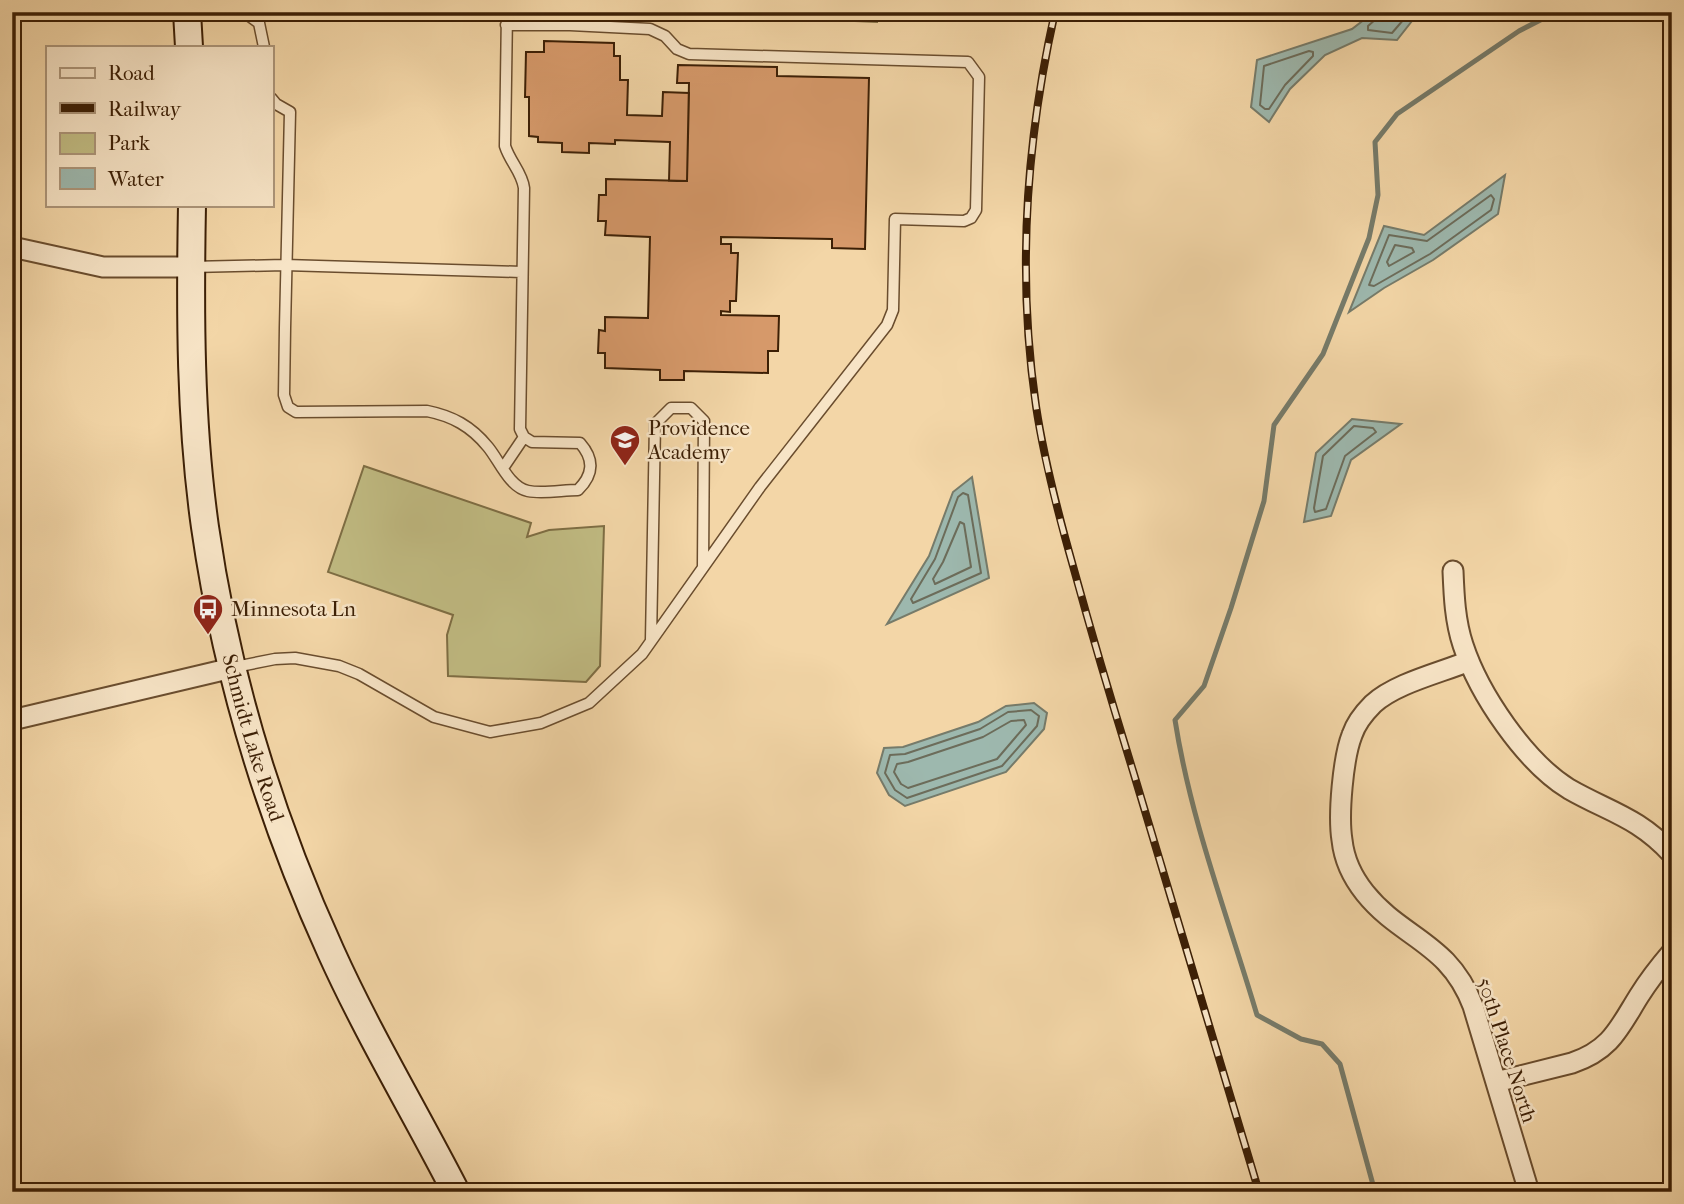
<svg xmlns="http://www.w3.org/2000/svg" width="1684" height="1204" font-family="'IM FELL French Canon',serif">
  <rect width="100%" height="100%" fill="#f3d6a7"/>
  <filter id="stains"><feTurbulence type="fractalNoise" baseFrequency=".00286" numOctaves="4"/><feColorMatrix values="0 0 0 0 .2 0 0 0 0 .09 0 0 0 0 .02 0 0 0 .5 -.17"/></filter>
  <radialGradient id="worn" r=".72"><stop offset=".6" stop-color="#630" stop-opacity="0"/><stop offset="1" stop-color="#630" stop-opacity=".3"/></radialGradient>
  <path fill="#c1bc83" stroke="#7e6e44" stroke-width="2" d="M649,12H877V22Z
    M364,466L531,523L527,537L549,530L604,526L600,666L586,682L448,676L447,635L453,615L328,572Z"/>
  <path fill="#9db8ae" stroke="#767b6a" stroke-width="2" d="M1374,12H1419L1397,40L1362,38L1325,55L1290,89L1269,122L1251,107L1257,60L1352,29Z
    M1505,175L1498,214L1433,260L1384,288L1349,312L1384,226L1424,235Z
    M1352,419L1401,424L1351,460L1331,516L1304,522L1316,453Z
    M972,477L989,578L887,624L929,556L953,492Z
    M1034,703L1047,713L1044,729L1006,772L905,806L889,795L877,773L884,748L903,747L978,722L1006,706Z"/>
  <g fill="none" stroke-linecap="round" stroke-linejoin="round">
    <path stroke="#6c6c5a" stroke-width="2" d="M1377,12L1376,19L1368,26V30L1392,33L1410,12
      M1309,51L1313,52V56L1285,85L1269,109H1265L1260,105L1264,66Z
      M1491,195L1494,199L1491,210L1430,254L1374,286L1369,285L1389,235L1427,241Z
      M1395,245L1412,248L1414,252L1389,266L1387,262Z
      M1354,426L1373,428L1376,432L1345,456L1326,509L1315,512L1314,508L1323,456Z
      M963,493L968,495L981,573L913,603L911,599L935,559L958,497Z
      M960,522L964,524L971,567L935,584L933,579L943,562Z
      M1031,710L1039,716L1037,726L1002,766L907,798L895,790L885,773L890,755L905,754L980,729L1008,712Z
      M1024,720L1026,725L997,759L908,788L901,784L894,772L897,764L908,762L983,737L1011,721Z"/>
    <path stroke="#767b6a" stroke-width="5" d="M1375,1192L1340,1064L1322,1044L1301,1039L1257,1015C1228,917 1191,822 1175,720L1204,686L1231,608L1264,501L1274,425L1323,354L1369,238L1378,195L1375,142L1397,114L1519,31L1556,12"/>
  </g>
  <path fill="#d6996a" stroke="#3c1f05" stroke-width="2" d="M544,41L614,43V56H620V80H628L627,115L662,116L663,92L689,93L687,181H669L670,142L615,140V144L589,143V153L562,152V143L538,142V137L529,136V97H525L526,52H544Z
    M678,65L777,67V76L869,78L865,249L832,248V239L721,237V244H731V253H738L736,301H730V312L721,311V315L779,316L778,351H768V373L684,371V380H660V370L605,368V353H598L599,330L605,331V317L648,318L650,237L605,235L606,221H598L599,195H606V179L687,181L689,83H677Z"/>
  <g fill="none" stroke-linecap="round" stroke-linejoin="round">
    <g stroke="#6a4d2e" stroke-width="13">
      <path id="lane" d="M227,12L248,15L259,23L264,47
        M271,98L276,104L290,112L285,328L284,395L288,407L296,412L427,411C452,416 471,426 488,447C499,460 509,487 528,491C543,494 563,490 578,490C593,475 595,460 580,443L532,442L524,437L520,429L524,188C522,172 510,162 505,146L507,12
        M191,267L285,265L521,272
        M503,468L524,437
        M651,640L655,424L671,408H691L704,421L703,567
        M235,667L275,659L295,658L339,666L359,674L434,717L490,732L541,723L589,703L642,654L760,487L887,325L893,310L895,219L964,221L971,218L976,210L979,77L968,62L689,54L677,49L665,36L650,29L570,25H506"/>
    </g>
    <g stroke="#6a4d2e" stroke-width="23">
      <path id="street" d="M12,247L103,267H191
        M1453,571C1454,596 1455,621 1463,645C1479,694 1525,762 1569,789C1609,812 1638,817 1672,854
        M1469,661C1440,673 1396,683 1373,704C1364,713 1356,723 1352,735C1343,758 1338,815 1342,840C1344,859 1353,878 1365,893C1402,939 1449,942 1473,1006L1529,1192
        M12,720L232,668
        M1496,1082L1572,1063C1611,1050 1619,1028 1639,996C1649,980 1660,966 1672,952"/>
    </g>
    <g stroke="#3c1f05" stroke-width="30">
      <g id="secondary">
        <path d="M187,12L189,47"/>
        <path id="s1" d="M192,205C190,312 190,421 205,527C226,674 270,818 331,952C368,1034 415,1112 456,1192"/>
      </g>
    </g>
    <use href="#lane" stroke="#f7e4c6" stroke-width="10"/>
    <use href="#street" stroke="#f7e4c6" stroke-width="19"/>
    <use href="#secondary" stroke="#f7e4c6" stroke-width="26"/>
    <g stroke="#3c1f05" stroke-width="8">
      <path id="rail" d="M1055,12C1026,141 1017,275 1036,406C1044,460 1058,513 1073,566C1092,635 1112,703 1133,771C1175,911 1217,1052 1259,1192"/>
    </g>
    <use href="#rail" stroke="#f7e4c6" stroke-width="5" stroke-dasharray="16" stroke-linecap="butt"/>
  </g>
  <defs>
    <g id="school-pin" transform="scale(1.575)"><path d="M0 17L-7.5 6A9.5 9.5 0 1 1 7.5 6Z" fill="#8f2418" stroke="#f7e4c6"/><path d="M0-5L7-2L0 1L-7-2ZM-4 1L0 2.5L4 1V4Q0 6-4 4Z" fill="#fff"/></g>
    <g id="bus-pin" transform="scale(1.575)"><path d="M0 17L-7.5 6A9.5 9.5 0 1 1 7.5 6Z" fill="#8f2418" stroke="#f7e4c6"/><path d="M-5-6H5V4H4V6H2V4H-2V6H-4V4H-5ZM-3.5-4V0h7V-4ZM-3.5 1.2v1.5H-2V1.2ZM2 1.2v1.5H3.5V1.2Z" fill="#fff"/></g>
  </defs>
  <g fill-rule="evenodd">
    <use href="#school-pin" x="625" y="440"/>
    <use href="#bus-pin" x="208" y="609"/>
  </g>
  <g text-anchor="middle" stroke-width="5" stroke-linejoin="round" paint-order="stroke">
    <g font-size="21" fill="#3c1f05" stroke="#f7e4c6" text-anchor="start">
      <text x="648" y="435">Providence<tspan x="648" dy="24">Academy</tspan></text>
      <text x="231" y="616">Minnesota Ln</text>
    </g>
    <g font-size="21" fill="#3c1f05" stroke="#f7e4c6">
      <text dy="7" stroke="none"><textPath href="#s1" startOffset="539">Schmidt Lake Road</textPath></text>
      <text transform="translate(1507 1050) rotate(72)" y="7">50th Place North</text>
    </g>
  </g>
  <rect width="1684" height="1204" fill="none" stroke="#f3d6a7" stroke-width="42"/>
  <rect x="14" y="14" width="1656" height="1176" fill="none" stroke="#3c1f05" stroke-width="3.5"/>
  <rect x="21" y="21" width="1642" height="1162" fill="none" stroke="#3c1f05" stroke-width="2"/>
  <rect x="46" y="46" width="228" height="161" fill="#f7e4c6" stroke="#ac9579" stroke-width="2"/>
  <rect x="60" y="68" width="35" height="10" fill="#f7e4c6" stroke="#ac9579" stroke-width="2"/>
  <text x="108" y="80" font-size="21" fill="#3c1f05">Road</text>
  <rect x="60" y="103" width="35" height="10" fill="#3c1f05" stroke="#ac9579" stroke-width="2"/>
  <text x="108" y="116" font-size="21" fill="#3c1f05">Railway</text>
  <rect x="60" y="133" width="35" height="21" fill="#c1bc83" stroke="#ac9579" stroke-width="2"/>
  <text x="108" y="150" font-size="21" fill="#3c1f05">Park</text>
  <rect x="60" y="168" width="35" height="21" fill="#9db8ae" stroke="#ac9579" stroke-width="2"/>
  <text x="108" y="186" font-size="21" fill="#3c1f05">Water</text>
  <rect width="100%" height="100%" filter="url(#stains)"/>
  <rect width="100%" height="100%" fill="url(#worn)"/>
</svg>
